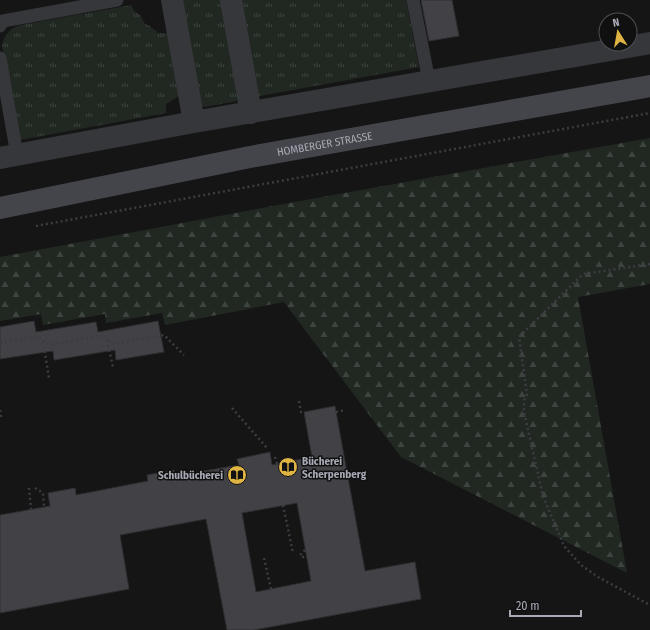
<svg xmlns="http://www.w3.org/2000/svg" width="650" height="630" font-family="'Fira Sans Condensed',sans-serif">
  <defs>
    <pattern id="grass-tufts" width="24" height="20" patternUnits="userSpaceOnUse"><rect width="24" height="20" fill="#212822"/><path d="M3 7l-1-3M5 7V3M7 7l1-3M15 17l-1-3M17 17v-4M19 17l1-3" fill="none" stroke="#3e4440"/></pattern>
    <pattern id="forest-firs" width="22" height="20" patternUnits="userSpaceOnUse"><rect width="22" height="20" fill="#212822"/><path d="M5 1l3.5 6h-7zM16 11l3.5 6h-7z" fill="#3e4440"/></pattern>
  </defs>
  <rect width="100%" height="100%" fill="#151516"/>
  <path fill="url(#grass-tufts)" d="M178,0H224L239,98L237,101L204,107L201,105Z
    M238,0H406L419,67L260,96L255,93Z
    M131,5L134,11L140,15L145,24L150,26L154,30H156L157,33H170L179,96L166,104V113L20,140L2,45C5,34 10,28 21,25Z"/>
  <path fill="url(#forest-firs)" d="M650,138V284L578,297L627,573L401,457L284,302L165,325L162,313L106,323L105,314L43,325L41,314L0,321V257L289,203Z"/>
  <path fill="#424246" stroke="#2f2f32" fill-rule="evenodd" d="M421,0H452L459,36L429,41Z
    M34,321L36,332L96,322L98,332L158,321L164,352L116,360L115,350L54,360L53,351L0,359V327Z
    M335,406L365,571L415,562L421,599L254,630H227L206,519L120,535L129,589L0,613V515L50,506L48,493L75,488L76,495L148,481L147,475L174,470L175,476L239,465L237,459L270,452L272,465L312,457L304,412ZM297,503L311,581L256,592L242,513Z"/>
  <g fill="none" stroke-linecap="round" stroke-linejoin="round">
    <path stroke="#3c3d42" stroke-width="2.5" stroke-dasharray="2 3" stroke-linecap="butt" d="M36,226L650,113
      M650,264L583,274L519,337L527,394L524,401V412L543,496L564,546L581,565L598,577L650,605
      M107,340L113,367
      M43,341L49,378
      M0,343L37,336L50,345L103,335L113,344L164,335L184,355
      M299,401L301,412H304
      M232,408L267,448
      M0,410L1,416L0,419
      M336,412L346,410
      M275,457L277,464
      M29,488L31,509
      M35,488L43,493L44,507
      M283,505L293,553
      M305,550L300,555L302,557H306
      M264,558L271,589"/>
    <path stroke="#36373b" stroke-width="13" d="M413,0L429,81
      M0,26L3,21L117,0
      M0,58L17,155"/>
    <path stroke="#36373b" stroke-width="22" d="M172,0L194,122
      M231,0L251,113
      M0,158L194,122L650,43"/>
    <path stroke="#44454b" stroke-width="22" id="s1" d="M0,208L250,157L650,86"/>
  </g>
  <defs>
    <g id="library-disc" transform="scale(1)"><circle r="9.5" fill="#e0b443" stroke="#101011"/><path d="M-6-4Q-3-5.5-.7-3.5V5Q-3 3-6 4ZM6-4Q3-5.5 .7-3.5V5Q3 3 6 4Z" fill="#111"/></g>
  </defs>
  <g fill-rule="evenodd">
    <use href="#library-disc" x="288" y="467"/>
    <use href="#library-disc" x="237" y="475"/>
  </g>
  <g text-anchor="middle" stroke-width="3" stroke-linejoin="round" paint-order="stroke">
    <g font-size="11" fill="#a8abb5" stroke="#101011">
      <text dy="4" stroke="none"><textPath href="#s1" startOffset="331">HOMBERGER STRASSE</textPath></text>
    </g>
    <g font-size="11" font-weight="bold" fill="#a8abb5" stroke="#101011" text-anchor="start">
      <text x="302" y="465">Bücherei<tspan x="302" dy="13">Scherpenberg</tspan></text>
      <text x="223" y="479" text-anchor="end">Schulbücherei</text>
    </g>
  </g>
  <g transform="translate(618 32) rotate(349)"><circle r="19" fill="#101011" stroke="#4d4e53"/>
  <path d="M0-3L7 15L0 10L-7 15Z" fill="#e0b443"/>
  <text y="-6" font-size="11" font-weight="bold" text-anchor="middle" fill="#a8abb5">N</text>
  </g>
  <path d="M510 610v6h71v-6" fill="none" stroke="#a8abb5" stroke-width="2"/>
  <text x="516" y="610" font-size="12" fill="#a8abb5" stroke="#101011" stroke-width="3" paint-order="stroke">20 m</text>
</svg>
